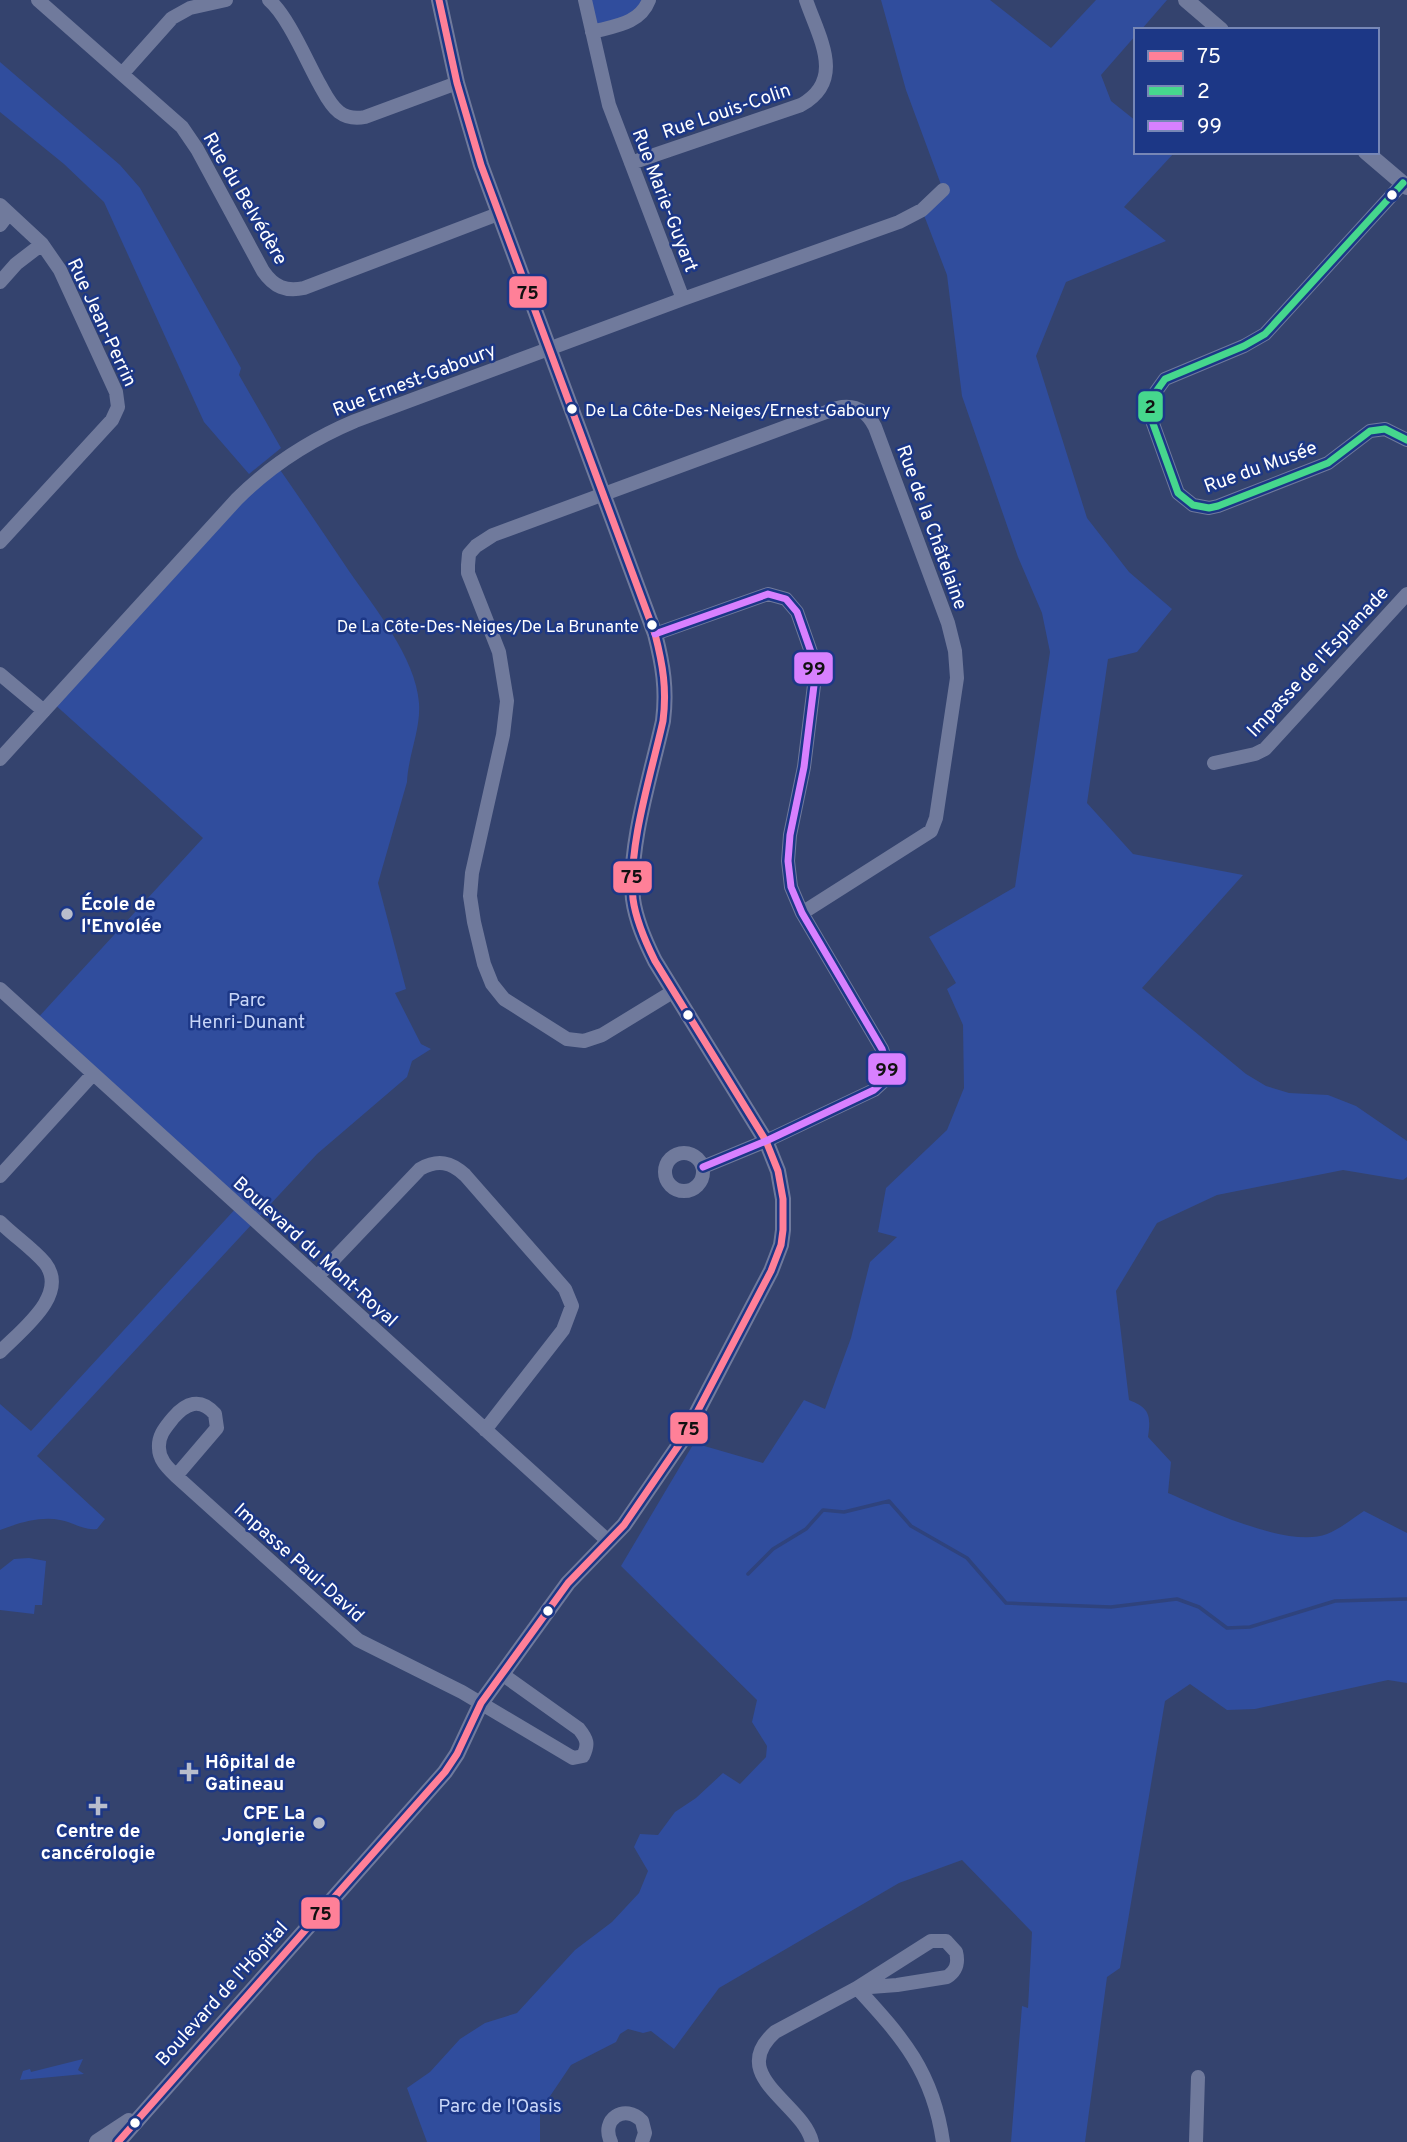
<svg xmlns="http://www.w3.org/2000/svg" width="1407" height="2142" font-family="Overpass,sans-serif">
  <rect width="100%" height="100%" fill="#34436e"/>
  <path fill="#304d9d" d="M585,0H649L648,5L592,32Z
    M881,0H990L1051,48L1096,0H1167L1141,30H1136V35L1101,75L1111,101L1136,121V152L1174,153L1124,207L1166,241L1066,282L1036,356L1087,518L1129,572L1172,609L1137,652L1108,659L1087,803L1133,854L1243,875L1142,988L1246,1074L1266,1086L1289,1093L1328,1095L1356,1106L1407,1141V1177L1403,1180L1343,1170L1217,1195L1157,1223L1116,1291L1129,1400C1150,1408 1151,1416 1148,1437L1171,1462L1168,1493C1205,1509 1289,1549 1327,1534C1340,1529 1353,1518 1364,1511L1407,1533V1683L1388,1680L1255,1709L1227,1710L1190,1684L1165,1701L1120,1968L1107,1977L1085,2142H1011L1022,2006L1028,2008L1032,1932L962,1860L899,1883L719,1988L674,2049L651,2031L643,2033L628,2029L620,2034L616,2042L571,2065L540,2111V2142H427L407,2088L430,2072L460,2039L485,2023L517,2013L575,1950L612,1922L639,1893L648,1871L634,1847L640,1834L658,1835L675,1812L696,1798L723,1773L740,1784L766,1757L767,1746L752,1722L757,1700L621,1566L694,1443L763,1463L804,1400L825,1409L851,1338L870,1262L897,1237L878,1232L886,1188L947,1130L964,1088L963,1025L947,989L956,983L929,937L1015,887L1050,652L1042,613L1018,557L962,396L947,275L922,210L943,190L906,90Z
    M0,62L120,165L140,188L241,368L239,375L281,448L249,474L204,422L104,202L64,164L0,112Z
    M276,464C301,500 325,535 349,571C374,607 416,658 419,703C421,729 408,756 407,782L378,883L406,989L395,993L421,1044L431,1049L412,1061L407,1077L317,1154L37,1456L105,1519L97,1529C84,1531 73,1522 60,1520C41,1516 18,1523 0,1530V1404L31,1431L238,1206L35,1021L203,838L52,702Z
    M29,1558L46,1561L42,1605H35L34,1614L0,1610V1570L14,1559Z
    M83,2059L78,2070L84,2074L20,2080L23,2071L30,2069L31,2072Z"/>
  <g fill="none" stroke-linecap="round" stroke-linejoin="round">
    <path stroke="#2f437d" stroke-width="3.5" d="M748,1574L773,1549L806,1529L823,1510L844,1512L889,1501L911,1526L967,1558L1006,1603L1111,1607L1177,1599L1199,1607L1227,1628L1250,1627L1335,1601L1407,1599"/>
    <path stroke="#707a9c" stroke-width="14" d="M38,0L182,127L197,149L263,271C274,287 286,292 304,288L498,214
      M269,0C288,16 307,62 320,85C325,94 330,105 339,112C347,118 355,119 365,117L457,83
      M585,0L609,105L683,299
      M592,32C614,26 640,24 649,0
      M122,74L172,18L190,8L226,0
      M631,163L801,105C846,80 819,38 806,0
      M1403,183L1265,334L1244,346L1165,379L1150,400L1151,418L1178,493L1193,505L1209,508L1218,506L1328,463L1370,431L1385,429L1407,440
      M0,205L42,244L60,270L116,392L118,407L112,420L0,542
      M0,225L9,213
      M0,282L16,264L42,244
      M655,634L768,594L786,599L797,612L811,652L815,677L804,767L790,835L788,861L791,887L802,913L882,1049L887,1064L886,1079L874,1090L766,1141L703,1167
      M0,674L44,711
      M0,759L237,499C272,464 310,440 355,421L683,299L899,222L922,210L943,190
      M1214,763L1255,754L1265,749L1407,594
      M0,989L607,1540
      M674,991L602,1035L584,1041L567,1039L504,999L492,984L484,964L474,922L470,896L472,873L503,735L507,701L499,652L468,573V565L469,554L476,546L493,535L837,408C855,404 867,411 875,427L948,623L955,651L957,678L936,818L931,831L802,913
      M665 1172a19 19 0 1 1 38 0a19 19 0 1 1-38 0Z
      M0,1176L93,1074
      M0,1222C14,1236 32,1248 45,1263C70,1295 20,1331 0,1352
      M317,1277L420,1169C438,1159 451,1162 465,1175L565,1289L572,1306L563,1330L485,1430
      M176,1476L217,1428L215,1414C200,1397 186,1403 173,1418C166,1427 158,1435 159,1448C159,1460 168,1468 176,1476L358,1640L462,1692L573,1758L583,1756C589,1744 587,1739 579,1729L502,1674
      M857,1988C903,2038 933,2072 943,2142
      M611,2142C600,2119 625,2103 642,2121L645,2133L642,2142
      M812,2142C803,2103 726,2076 775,2032L857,1988L931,1941H946L956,1952C959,1964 956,1971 947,1977L897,1985L857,1988
      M1196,2142L1198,2077"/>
    <path stroke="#707a9c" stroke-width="16" d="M1186,0L1221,30
      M1366,152L1407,187
      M97,2142L129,2121
      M118,2142L445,1772L457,1754L481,1703L502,1674L568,1583L624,1525L683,1439L771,1271L781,1245L783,1230V1199L778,1171L766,1141L655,961C645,941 636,921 633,899C628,845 651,775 663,721C667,690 663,665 655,634L481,165L457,83L439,0"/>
    <g stroke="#1c3786" stroke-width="12">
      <path id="bus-1" d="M118,2142L445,1772L457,1754L481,1703L502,1674L568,1583L624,1525L683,1439L771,1271L781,1245L783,1230V1199L778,1171L766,1141L655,961C645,941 636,921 633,899C628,845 651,775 663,721C667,690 663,665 655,634L481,165L457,83L439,0"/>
    </g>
    <g stroke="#1c3786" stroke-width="12">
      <path id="bus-2" d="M1403,183L1265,334L1244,346L1165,379L1150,400L1151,418L1178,493L1193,505L1209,508L1218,506L1328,463L1370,431L1385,429L1407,440"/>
    </g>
    <g stroke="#1c3786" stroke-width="12">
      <path id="bus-3" d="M655,634L768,594L786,599L797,612L811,652L815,677L804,767L790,835L788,861L791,887L802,913L882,1049L887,1064L886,1079L874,1090L766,1141L703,1167"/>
    </g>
    <use href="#bus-1" stroke="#ff8098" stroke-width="7"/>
    <use href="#bus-2" stroke="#46d78d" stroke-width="7"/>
    <use href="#bus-3" stroke="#d880ff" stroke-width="7"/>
  </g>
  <g fill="#fff" stroke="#1c3786" stroke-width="2.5">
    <circle cx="1392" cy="195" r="6"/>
    <circle cx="572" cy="409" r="6"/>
    <circle cx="652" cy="625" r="6"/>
    <circle cx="688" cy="1015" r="6"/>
    <circle cx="548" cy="1611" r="6"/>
    <circle cx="135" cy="2123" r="6"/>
  </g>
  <g fill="#b8bdcc" stroke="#1c3786" stroke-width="2.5">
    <circle cx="67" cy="914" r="7"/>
    <path d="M185.5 1761.5h7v7h7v7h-7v7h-7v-7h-7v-7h7z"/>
    <path d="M94.5 1795.5h7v7h7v7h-7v7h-7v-7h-7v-7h7z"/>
    <circle cx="319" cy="1823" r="7"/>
  </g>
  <g text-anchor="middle" stroke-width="5" stroke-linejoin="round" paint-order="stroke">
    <g font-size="17" fill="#fff" stroke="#1c3786" text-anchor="start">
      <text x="585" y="416">De La Côte-Des-Neiges/Ernest-Gaboury</text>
      <text x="639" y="632" text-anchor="end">De La Côte-Des-Neiges/De La Brunante</text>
    </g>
    <g font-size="19" fill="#fff" stroke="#1c3786">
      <text transform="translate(726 110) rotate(-19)" y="7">Rue Louis-Colin</text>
      <text transform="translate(246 198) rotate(60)" y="7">Rue du Belvédère</text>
      <text transform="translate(666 200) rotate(69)" y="7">Rue Marie-Guyart</text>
      <text transform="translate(103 322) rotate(65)" y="7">Rue Jean-Perrin</text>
      <text transform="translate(414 379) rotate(-21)" y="7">Rue Ernest-Gaboury</text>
      <text transform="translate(1260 466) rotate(-20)" y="7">Rue du Musée</text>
      <text transform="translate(933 527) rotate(70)" y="7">Rue de la Châtelaine</text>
      <text transform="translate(1317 661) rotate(-47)" y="7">Impasse de l'Esplanade</text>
      <text transform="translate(316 1251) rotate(42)" y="7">Boulevard du Mont-Royal</text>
      <text transform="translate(300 1562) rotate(42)" y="7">Impasse Paul-David</text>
      <text transform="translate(221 1993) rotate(-48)" y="7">Boulevard de l'Hôpital</text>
    </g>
    <g font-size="19" font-weight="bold" fill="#fff" stroke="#1c3786" text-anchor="start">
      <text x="81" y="910">École de<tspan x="81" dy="22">l'Envolée</tspan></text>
      <text x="205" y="1768">Hôpital de<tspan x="205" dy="22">Gatineau</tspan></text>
      <text x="305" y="1819" text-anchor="end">CPE La<tspan x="305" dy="22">Jonglerie</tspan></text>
      <text x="98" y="1837" text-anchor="middle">Centre de<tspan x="98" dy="22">cancérologie</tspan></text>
    </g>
    <g font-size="19" fill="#c8d6f8" stroke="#1c3786">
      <text x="247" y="1006">Parc<tspan x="247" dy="22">Henri-Dunant</tspan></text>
      <text x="500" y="2112">Parc de l'Oasis</text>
    </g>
  </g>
  <g stroke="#1c3786" stroke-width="2.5">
    <rect x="508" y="275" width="40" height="34" rx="7" fill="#ff8098"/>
    <rect x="1137" y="390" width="27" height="33" rx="7" fill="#46d78d"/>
    <rect x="793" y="651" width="41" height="34" rx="7" fill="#d880ff"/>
    <rect x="612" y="860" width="41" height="34" rx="7" fill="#ff8098"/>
    <rect x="867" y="1052" width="40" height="34" rx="7" fill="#d880ff"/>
    <rect x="669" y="1411" width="40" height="34" rx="7" fill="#ff8098"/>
    <rect x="300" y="1896" width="41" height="34" rx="7" fill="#ff8098"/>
  </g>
  <g font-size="19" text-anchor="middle" font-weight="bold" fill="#111">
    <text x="528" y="299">75</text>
    <text x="1150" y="413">2</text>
    <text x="814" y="675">99</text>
    <text x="632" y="883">75</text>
    <text x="887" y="1076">99</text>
    <text x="689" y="1435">75</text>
    <text x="321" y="1920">75</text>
  </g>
  <rect x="1134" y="28" width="245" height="126" fill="#1c3786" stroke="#7787b6" stroke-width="2"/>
  <rect x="1148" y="51" width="35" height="10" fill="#ff8098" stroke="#7787b6" stroke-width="2"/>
  <text x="1197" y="63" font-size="21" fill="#ffffff">75</text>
  <rect x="1148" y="86" width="35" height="10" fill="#46d78d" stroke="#7787b6" stroke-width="2"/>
  <text x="1197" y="98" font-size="21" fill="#ffffff">2</text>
  <rect x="1148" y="121" width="35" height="10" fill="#d880ff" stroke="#7787b6" stroke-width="2"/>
  <text x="1197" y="133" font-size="21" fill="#ffffff">99</text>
</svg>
